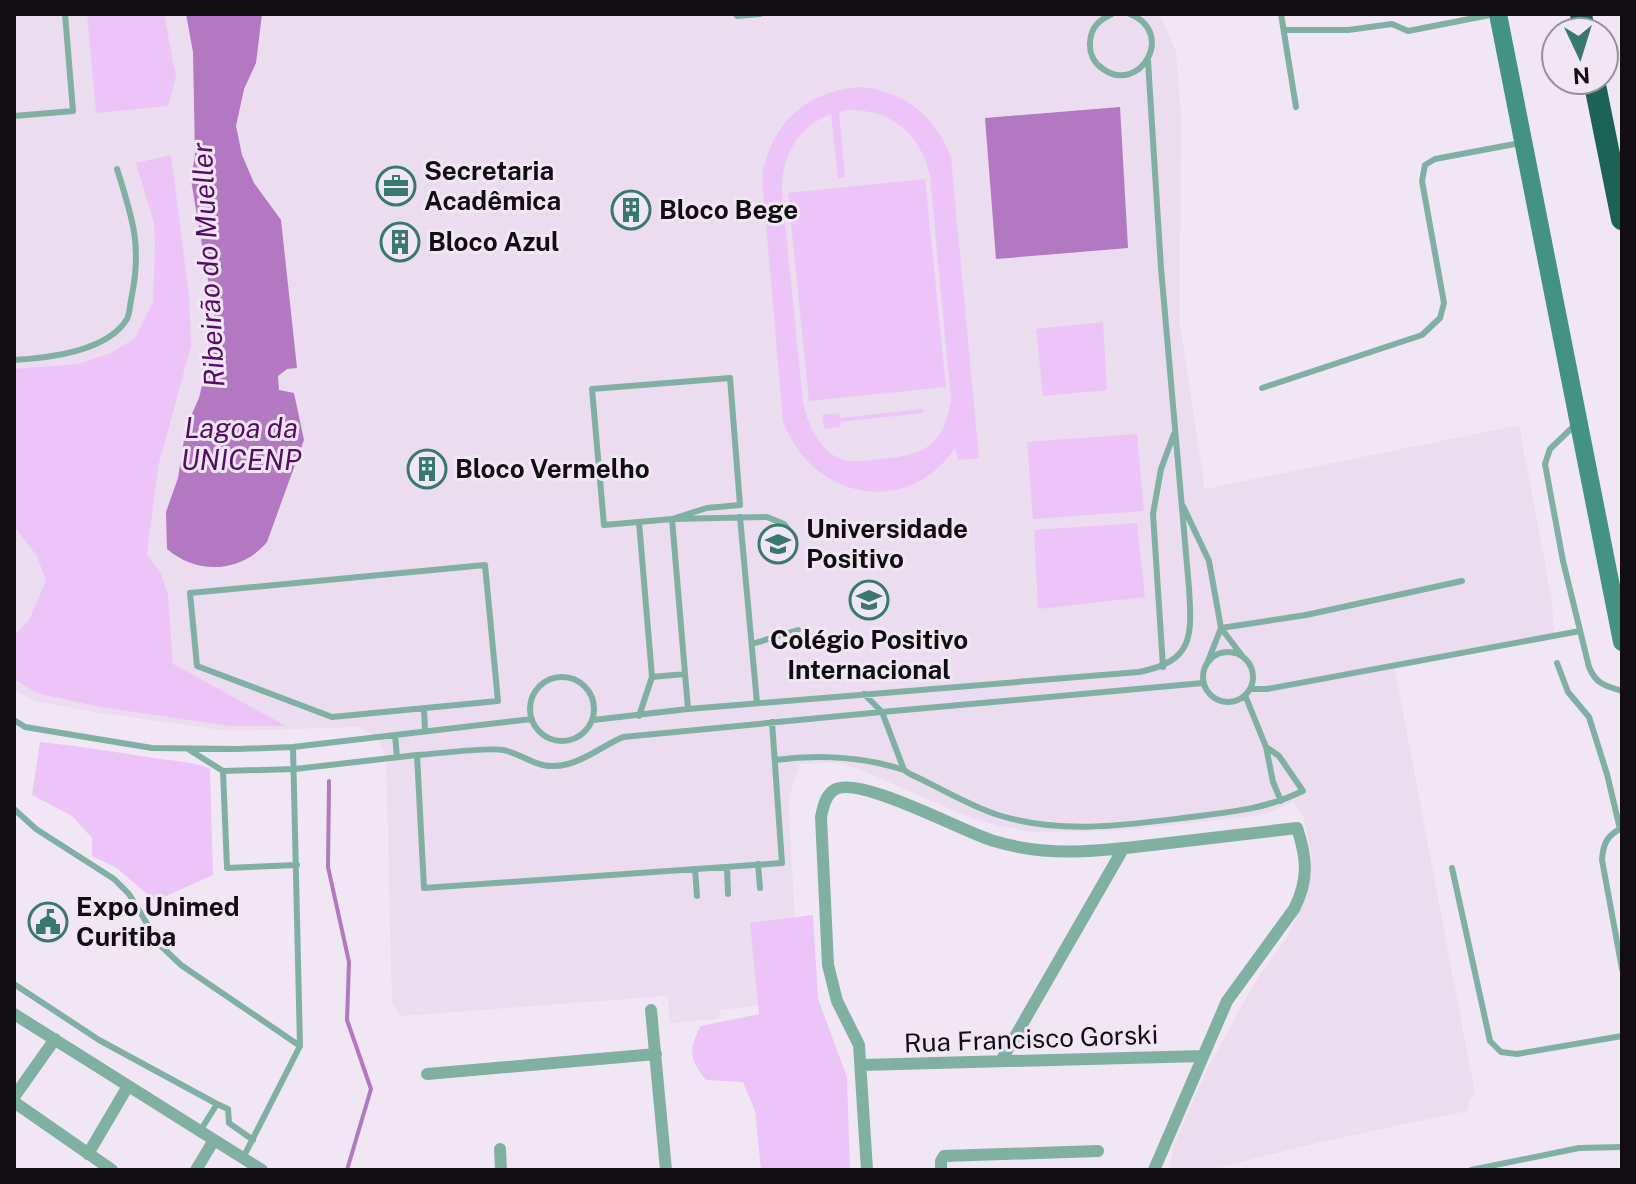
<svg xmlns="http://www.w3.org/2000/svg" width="1636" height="1184" font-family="'Public Sans',sans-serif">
  <rect width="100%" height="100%" fill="#f1e7f4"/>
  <path fill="#ebdcf0" d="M14,14H1160L1176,52L1181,112L1180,324L1205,489L1519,425L1552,600L1554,638L1395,669L1475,1094L1469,1101L1467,1111L1325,1141L1210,1170H1169L1174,1145L1207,1069L1255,982L1288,935L1303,903L1310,882L1311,855L1304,818L1293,802L1268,813L1247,817L1117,831L1033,832L1002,827L971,818L859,769L836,763L800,764L789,797V809L796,945L808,1000L720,1010L719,1019L670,1023L667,996L401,1016L392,1003L386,758L379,738L358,727L229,731L99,713L35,701L14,690Z"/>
  <path fill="#edc4f8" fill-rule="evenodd" d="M87,14H164L176,77L168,106L96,113Z
    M863,87C907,93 936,117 951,158L979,458L958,460L955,448C907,519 811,499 783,421L762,178C770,123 808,89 863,87ZM848,110C891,109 921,134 930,176L951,399C943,447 925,455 880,459C869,460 854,463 844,460C820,453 807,424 803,402L782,192C781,157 797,127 831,114L838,178L845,177L839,112Z
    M171,155L189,296L191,346L158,467L147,554L161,574L168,595L173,664L286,726H230L100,707L37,693L14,679V636L29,620L46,581L37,556L14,526V369L78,364L111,353L135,338L153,302L155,245L154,223L136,163Z
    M925,179L946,387L809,401L788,193Z
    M1103,322L1107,390L1043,396L1036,329Z
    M923,409V413L840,422V427L824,429L822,415L839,413L840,418Z
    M1137,434L1144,511L1033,519L1027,442Z
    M1137,523L1145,597L1038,609L1034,530Z
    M40,742C78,746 116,752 154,758C176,762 189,760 210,769L213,875L155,901L117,868L92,856V838L72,816L32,795Z
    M813,915L818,999L847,1077L850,1170H761L755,1111L743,1082L706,1080C689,1059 688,1050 701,1026L759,1014L750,923Z"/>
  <path fill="#b278c1" d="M186,14H262L256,63L244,89L236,126L242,155L254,183L281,220L297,368L287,369L278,376L279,390L294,393L304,440L267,542C241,573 197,575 167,549L166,512L178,478L186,427L199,398L216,327L191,180L195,155L193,52Z
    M1120,107L1128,248L996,259L985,118Z"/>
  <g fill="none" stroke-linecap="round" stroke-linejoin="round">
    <path stroke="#b278c1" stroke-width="4" d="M329,781L328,867L349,962L347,1020L371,1089L347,1170"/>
    <path stroke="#80b0a2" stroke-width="6" d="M736,14L737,16L760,14
      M1112,14C1099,20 1091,27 1090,42C1089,53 1094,63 1103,69C1139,95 1177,33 1130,14
      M1281,14L1296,107
      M1284,30H1348L1392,24L1408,31L1495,14
      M14,116L73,111L65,14
      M14,360C48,358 107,352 127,319C130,313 130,303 132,295C142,244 132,217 117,169
      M1262,388L1422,335L1440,318L1444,303L1422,181L1425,165L1435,159L1520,143
      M1576,424L1550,449L1545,464L1563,561L1589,667C1596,684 1605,686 1622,691
      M1183,506L1209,561L1221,628L1208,661
      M740,517L757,703
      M672,519L707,508L740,505L730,378L592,389L604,525L672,519L767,517L784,524L795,538
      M672,519L688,709
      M639,522L652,677L639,716
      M485,565L498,701L332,717L197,666L190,593Z
      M1221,628L1306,615L1462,581
      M1221,628L1243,657
      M752,644L798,630
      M1203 677a25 25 0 1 1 50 0a25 25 0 1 1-50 0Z
      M1557,663L1568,692L1589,717L1607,774L1620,829
      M1163,667L1153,514L1161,469L1174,434
      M530 709a32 32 0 1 1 64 0a32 32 0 1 1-64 0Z
      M652,677L685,674
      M1250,689H1267L1580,631
      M864,694L882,712L1203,683
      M1245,695L1266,747L1273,782L1281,801
      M424,708L425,730
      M14,720L25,727L152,748L238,749L293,747L532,719
      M593,720L688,709L1139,672C1194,661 1192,636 1189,588L1161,268L1148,61
      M772,722L782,863L424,888L417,755C436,754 487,747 503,750C528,755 537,772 568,764C588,759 604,745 623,737L882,712L904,770L910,774C939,787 967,805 998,815C1062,835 1126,825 1191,817C1231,812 1266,809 1303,791L1279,756L1266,747
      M395,735L397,757
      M293,747L300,1046
      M188,749L223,771L295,769L417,755
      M775,760C820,754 861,756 904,770
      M223,771L227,868L297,865
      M14,809L36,829L114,879L129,894L160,945L181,965L300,1046L243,1158
      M1622,828C1607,835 1603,844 1602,860L1622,969
      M758,864L760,888
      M727,867L728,894
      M1452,868L1490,1041L1501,1052L1517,1054L1622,1036
      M695,869L697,896
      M14,984L99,1040L217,1104L200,1131
      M217,1104L228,1109L229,1123L253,1140
      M1471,1170L1579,1148L1622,1147"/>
    <path stroke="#80b0a2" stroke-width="12" d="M651,1010L666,1170
      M14,1014L262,1170
      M1001,1061L1123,849
      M861,1065L1202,1056
      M427,1074L656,1054
      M14,1097L55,1039
      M14,1102L112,1170
      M500,1149L501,1170
      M88,1154L128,1086
      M196,1170L214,1140
      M867,1170L859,1045L837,1001L828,965L821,817C823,808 825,796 834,790C858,774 963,832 994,841C1052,859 1110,850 1169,843C1212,838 1254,833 1297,828C1307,858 1309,880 1294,909L1227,1001L1154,1170
      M941,1170V1161L944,1156L1098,1151"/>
    <path stroke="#44937f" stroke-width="18" d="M1498,14L1622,642"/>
    <path stroke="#1c6353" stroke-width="22" d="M1581,14L1584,32
      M1594,80L1622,219"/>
  </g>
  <defs>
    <g id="office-ring" transform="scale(2)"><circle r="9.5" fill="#f1e7f4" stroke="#387969" stroke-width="1.5"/><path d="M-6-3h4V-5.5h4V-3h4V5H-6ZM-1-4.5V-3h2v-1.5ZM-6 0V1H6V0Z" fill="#387969"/></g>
    <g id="building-ring" transform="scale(2)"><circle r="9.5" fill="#f1e7f4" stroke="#387969" stroke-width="1.5"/><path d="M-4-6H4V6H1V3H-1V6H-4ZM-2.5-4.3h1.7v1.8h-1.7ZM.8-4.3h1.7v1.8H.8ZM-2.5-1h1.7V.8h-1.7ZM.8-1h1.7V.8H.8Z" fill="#387969"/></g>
    <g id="university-ring" transform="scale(2)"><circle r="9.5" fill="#f1e7f4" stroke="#387969" stroke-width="1.5"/><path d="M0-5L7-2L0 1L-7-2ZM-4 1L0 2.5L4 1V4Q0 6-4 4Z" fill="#387969"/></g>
    <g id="school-ring" transform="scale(2)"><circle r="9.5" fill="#f1e7f4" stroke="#387969" stroke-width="1.5"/><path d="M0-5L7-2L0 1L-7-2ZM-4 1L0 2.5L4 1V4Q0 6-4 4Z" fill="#387969"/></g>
    <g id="civic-ring" transform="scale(2)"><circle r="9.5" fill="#f1e7f4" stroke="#387969" stroke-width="1.5"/><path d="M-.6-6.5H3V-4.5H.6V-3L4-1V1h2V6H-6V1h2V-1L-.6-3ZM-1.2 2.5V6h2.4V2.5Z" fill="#387969"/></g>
  </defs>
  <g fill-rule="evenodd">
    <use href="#office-ring" x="396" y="186"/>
    <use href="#building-ring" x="631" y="210"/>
    <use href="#building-ring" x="400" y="242"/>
    <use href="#building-ring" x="427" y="469"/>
    <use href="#university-ring" x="778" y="544"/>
    <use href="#school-ring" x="869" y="600"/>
    <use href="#civic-ring" x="48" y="922"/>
  </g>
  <g text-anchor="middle" stroke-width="6" stroke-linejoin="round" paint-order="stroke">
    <g font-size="26" font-weight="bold" fill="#110d12" stroke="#f1e7f4" text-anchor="start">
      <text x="424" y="180">Secretaria<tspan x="424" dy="30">Acadêmica</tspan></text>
      <text x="659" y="219">Bloco Bege</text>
      <text x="428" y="251">Bloco Azul</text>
      <text x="455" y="478">Bloco Vermelho</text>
      <text x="806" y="538">Universidade<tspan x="806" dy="30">Positivo</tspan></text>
      <text x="869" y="649" text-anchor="middle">Colégio Positivo<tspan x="869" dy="30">Internacional</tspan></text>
      <text x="76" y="916">Expo Unimed<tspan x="76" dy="30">Curitiba</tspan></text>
    </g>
    <g font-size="26" fill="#110d12" stroke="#f1e7f4">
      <text transform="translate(1031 1039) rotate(-2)" y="9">Rua Francisco Gorski</text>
    </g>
    <g font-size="28" font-style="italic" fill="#570a68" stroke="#f1e7f4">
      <text transform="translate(208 265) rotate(-93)" y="10">Ribeirão do Mueller</text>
      <text x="241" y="438">Lagoa da<tspan x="241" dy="32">UNICENP</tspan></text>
    </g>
  </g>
  <rect width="1636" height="1184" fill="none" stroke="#110d12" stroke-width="32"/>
  <g transform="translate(1580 56) rotate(176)"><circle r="38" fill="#f1e7f4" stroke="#97909a" stroke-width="2"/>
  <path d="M0-6L14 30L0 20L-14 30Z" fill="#387969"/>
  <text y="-12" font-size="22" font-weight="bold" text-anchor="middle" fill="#110d12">N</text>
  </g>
</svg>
